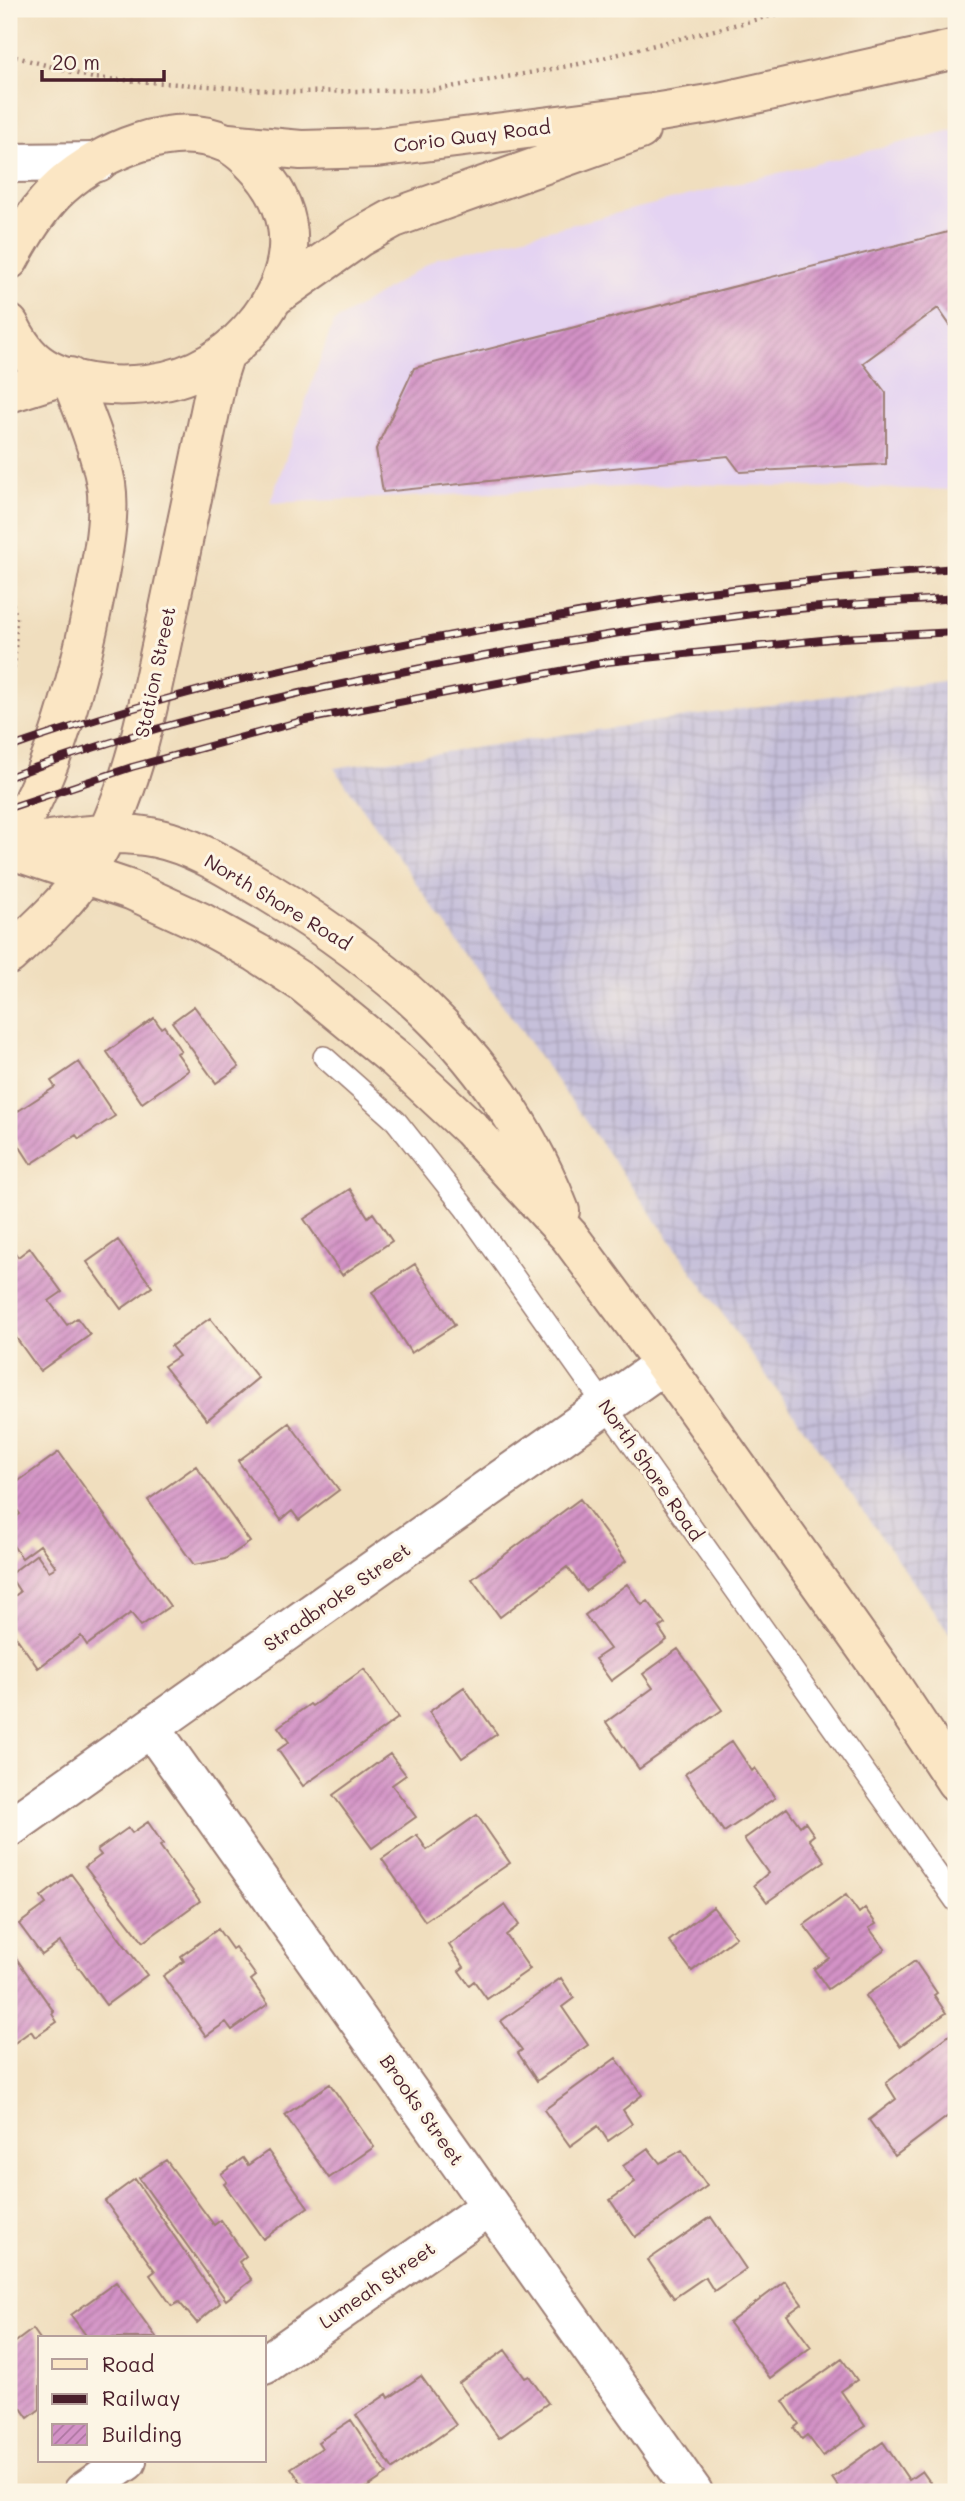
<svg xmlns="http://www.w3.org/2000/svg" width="965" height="2501" font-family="Mali,sans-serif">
  <defs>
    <pattern id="industrial-grid" width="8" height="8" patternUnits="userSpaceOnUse" patternTransform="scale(1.75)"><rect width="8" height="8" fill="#c6c0da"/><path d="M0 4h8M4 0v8" fill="none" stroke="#aca5bb"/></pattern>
    <pattern id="building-hatch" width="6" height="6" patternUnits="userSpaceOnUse" patternTransform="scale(1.75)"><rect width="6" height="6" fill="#d392c6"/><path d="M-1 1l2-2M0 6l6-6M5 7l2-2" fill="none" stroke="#ad77a1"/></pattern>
  </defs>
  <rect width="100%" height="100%" fill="#fcf5e5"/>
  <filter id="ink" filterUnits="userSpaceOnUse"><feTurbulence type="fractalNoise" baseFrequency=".0143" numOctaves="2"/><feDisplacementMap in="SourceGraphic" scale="14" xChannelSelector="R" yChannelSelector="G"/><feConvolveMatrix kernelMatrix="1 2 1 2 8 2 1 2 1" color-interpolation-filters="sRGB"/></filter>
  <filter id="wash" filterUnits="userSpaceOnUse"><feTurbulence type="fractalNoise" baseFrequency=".00686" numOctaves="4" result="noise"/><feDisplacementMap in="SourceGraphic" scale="28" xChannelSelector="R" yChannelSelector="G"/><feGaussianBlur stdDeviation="1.57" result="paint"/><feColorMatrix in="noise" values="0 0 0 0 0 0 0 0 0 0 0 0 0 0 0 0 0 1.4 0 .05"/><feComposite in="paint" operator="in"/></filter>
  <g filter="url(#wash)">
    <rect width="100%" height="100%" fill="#f0debe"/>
    <path fill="#e4d3f2" d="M956,129V490L687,484L270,503L333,323L437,258Z"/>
    <path fill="url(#industrial-grid)" d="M956,678V1642L334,768Z"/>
    <g id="blocks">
      <path fill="url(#building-hatch)" d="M956,230V334L938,308L863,363L886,393V464L740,472L728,456L383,492L376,449L414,368Z
        M194,1006L239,1067L216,1083L172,1022Z
        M154,1018L161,1028L164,1026L181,1051L177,1053L189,1070L142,1103L107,1052Z
        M79,1062L115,1116L79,1139L76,1135L31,1164L9,1130V1117L55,1087L51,1081Z
        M350,1189L368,1217L373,1213L392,1241L342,1275L304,1219Z
        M118,1240L152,1287L121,1309L87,1262Z
        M9,1244L18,1257L30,1248L62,1292L49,1301L67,1325L77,1318L90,1335L40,1371L9,1328Z
        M415,1264L455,1325L411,1353L372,1292Z
        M210,1318L258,1378L207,1420L164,1366L179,1356L171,1346Z
        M289,1423L339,1490L299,1520L292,1511L281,1520L238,1461Z
        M59,1452L170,1606L141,1626L131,1613L87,1645L81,1636L38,1668L9,1627V1600L20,1592L9,1575L37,1554L49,1571L56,1567L40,1545L22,1558L9,1540V1522L20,1514L9,1499V1488Z
        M196,1466L250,1542L225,1559L194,1565L148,1500Z
        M580,1499L626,1561L586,1591L567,1567L500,1617L472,1579Z
        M627,1584L642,1605L648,1601L665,1624L659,1628L667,1640L611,1681L595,1659L610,1649L585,1615Z
        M678,1649L722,1710L639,1769L606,1722L653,1688L643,1674Z
        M364,1669L398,1718L303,1786L278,1750L289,1742L278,1727L310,1704L312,1706Z
        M464,1687L497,1734L462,1758L429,1712Z
        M732,1741L752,1771L755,1768L775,1798L724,1832L685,1774Z
        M390,1754L406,1775L392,1785L416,1817L372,1848L333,1795Z
        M787,1808L800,1826L805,1822L814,1835L809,1839L825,1861L767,1902L754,1885L768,1873L744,1839Z
        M477,1815L510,1863L425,1921L382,1859L417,1835L427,1850Z
        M148,1822L163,1844L160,1846L200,1901L143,1942L85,1867L101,1855L97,1850L128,1828L132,1833Z
        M71,1874L147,1975L106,2005L60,1942L42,1955L19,1924L46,1904L41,1897Z
        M846,1895L859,1913L865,1908L876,1924L869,1928L885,1949L828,1989L814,1969L829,1958L804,1925Z
        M505,1905L519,1925L506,1935L530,1969L487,1999L474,1981L469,1985L459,1971L464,1967L449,1945Z
        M713,1907L736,1937L692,1971L669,1941Z
        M218,1929L232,1949L235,1947L256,1976L251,1980L268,2004L232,2030L226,2022L206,2036L163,1976L184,1961L181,1956Z
        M9,1948L54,2012L52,2014L57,2022L35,2037L31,2031L9,2047Z
        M915,1961L937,1993L934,1995L946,2013L900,2046L865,1996Z
        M561,1978L574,1998L562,2007L588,2045L537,2081L518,2053L522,2050L501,2021Z
        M956,2030V2110L895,2156L869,2120L896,2099L886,2083Z
        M616,2058L642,2095L623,2110L632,2124L608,2141L598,2126L570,2146L544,2110Z
        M330,2084L374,2147L329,2178L285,2115Z
        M648,2148L660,2163L682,2150L707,2186L635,2237L610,2200L635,2182L623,2166Z
        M268,2151L308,2207L263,2239L224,2184L227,2182L221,2174L243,2158L248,2165Z
        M166,2160L214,2225L221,2220L246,2256L239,2262L252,2280L226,2300L139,2178Z
        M135,2179L220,2303L197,2323L179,2302L172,2306L150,2275L155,2271L105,2201Z
        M711,2217L746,2269L714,2291L705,2277L674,2298L648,2260Z
        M785,2281L802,2304L787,2315L811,2347L770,2378L729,2323Z
        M116,2282L156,2337L154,2338H88L71,2315Z
        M33,2329L40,2339V2409L28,2418L9,2391V2347Z
        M505,2350L525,2378L529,2376L548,2403L499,2438L459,2383Z
        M842,2359L857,2380L841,2391L865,2426L823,2456L807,2435L802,2439L794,2428L799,2424L783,2401Z
        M421,2376L456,2425L393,2469L356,2415L387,2394L389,2398Z
        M351,2420L387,2474L360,2492H308L291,2468L322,2448L318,2442Z
        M883,2442L909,2480L922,2471L937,2492H842L832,2478Z"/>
    </g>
  </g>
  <g filter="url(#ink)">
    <use href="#blocks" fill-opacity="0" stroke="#9d7e74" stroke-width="2"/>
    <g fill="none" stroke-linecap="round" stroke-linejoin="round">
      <g stroke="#9d7e74" stroke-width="24">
        <path id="service" d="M324,1057L396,1121L465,1208L956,1901"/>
      </g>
      <g stroke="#9d7e74" stroke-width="42">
        <path id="minor" d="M151,1728L693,2492
          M9,1828L664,1364
          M264,2365L490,2206
          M83,2492L127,2461"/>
      </g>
      <g stroke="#9d7e74" stroke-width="42">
        <path id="tertiary" d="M9,163L98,162"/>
      </g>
      <g stroke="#9d7e74" stroke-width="42">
        <path id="secondary" d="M228,143L301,150L376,148L653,113L715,103L956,49
          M9,260C23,234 39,207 61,187C101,151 174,119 226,143C239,148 250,160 259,170C305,222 293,282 249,331C218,366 179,383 133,385C102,387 57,381 33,359C23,350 15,336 9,324
          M274,297L358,238L394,218L640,130
          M9,393L63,376
          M9,842C55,774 80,671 96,590C102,559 111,516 106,484C99,447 84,412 70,377
          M14,846C59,839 109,828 156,838C195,846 231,870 265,890C398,970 503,1064 560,1211
          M9,849L131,890L201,922L257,953L303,983L396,1059L470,1128L569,1236L664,1364L887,1678L956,1782
          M9,955C37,929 68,902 88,869C134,793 149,703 167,618C184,538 201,458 217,378L225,353"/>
      </g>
      <path stroke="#9d7e74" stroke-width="4.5" stroke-dasharray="2 5" stroke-linecap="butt" d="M9,55L93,78L293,92L434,90L579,64L798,9
        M9,590L16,617L15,658L9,701"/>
      <use href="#service" stroke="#fff" stroke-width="21"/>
      <use href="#minor" stroke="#fff" stroke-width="38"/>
      <use href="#tertiary" stroke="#fff" stroke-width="38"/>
      <use href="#secondary" stroke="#fbe6c4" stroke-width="38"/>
      <g stroke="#4a1f2b" stroke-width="8">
        <path id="rail" d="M9,748C177,689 351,651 527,622C582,613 638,602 693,594C781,583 868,575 956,568
          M9,777C136,729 269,698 401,672C521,648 641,628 761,613C826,604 892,603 956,598
          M9,808L132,767L305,720L607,662L841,638L956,632"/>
      </g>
      <use href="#rail" stroke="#fcf5e5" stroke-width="5" stroke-dasharray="16" stroke-linecap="butt"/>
    </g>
  </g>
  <g text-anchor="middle" stroke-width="6" stroke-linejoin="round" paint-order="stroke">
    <g font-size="19" fill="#4a1f2b" stroke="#fcf5e5">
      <text transform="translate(472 136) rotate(-7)" y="7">Corio Quay Road</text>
      <text transform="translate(155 672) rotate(-78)" y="7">Station Street</text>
      <text transform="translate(278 902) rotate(31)" y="7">North Shore Road</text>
      <text transform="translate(651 1470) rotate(55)" y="7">North Shore Road</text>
      <text transform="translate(337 1597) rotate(-35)" y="7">Stradbroke Street</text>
      <text transform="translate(422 2110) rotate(55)" y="7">Brooks Street</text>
      <text transform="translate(377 2285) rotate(-35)" y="7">Lumeah Street</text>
    </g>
  </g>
  <rect width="965" height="2501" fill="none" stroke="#fcf5e5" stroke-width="35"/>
  <rect x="38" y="2336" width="228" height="126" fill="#fcf5e5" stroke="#b59f9b" stroke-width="2"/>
  <rect x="52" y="2359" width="35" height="10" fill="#fbe6c4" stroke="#b59f9b" stroke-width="2"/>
  <text x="102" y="2372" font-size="21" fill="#4a1f2b">Road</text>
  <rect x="52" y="2394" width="35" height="10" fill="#4a1f2b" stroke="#b59f9b" stroke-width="2"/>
  <text x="102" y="2406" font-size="21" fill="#4a1f2b">Railway</text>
  <rect x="52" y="2424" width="35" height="21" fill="url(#building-hatch)" stroke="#b59f9b" stroke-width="2"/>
  <text x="102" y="2442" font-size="21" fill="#4a1f2b">Building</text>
  <path d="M42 70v10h122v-10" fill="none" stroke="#4a1f2b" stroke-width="3.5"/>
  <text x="52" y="70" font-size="21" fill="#4a1f2b" stroke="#fcf5e5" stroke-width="5" paint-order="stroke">20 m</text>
</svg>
